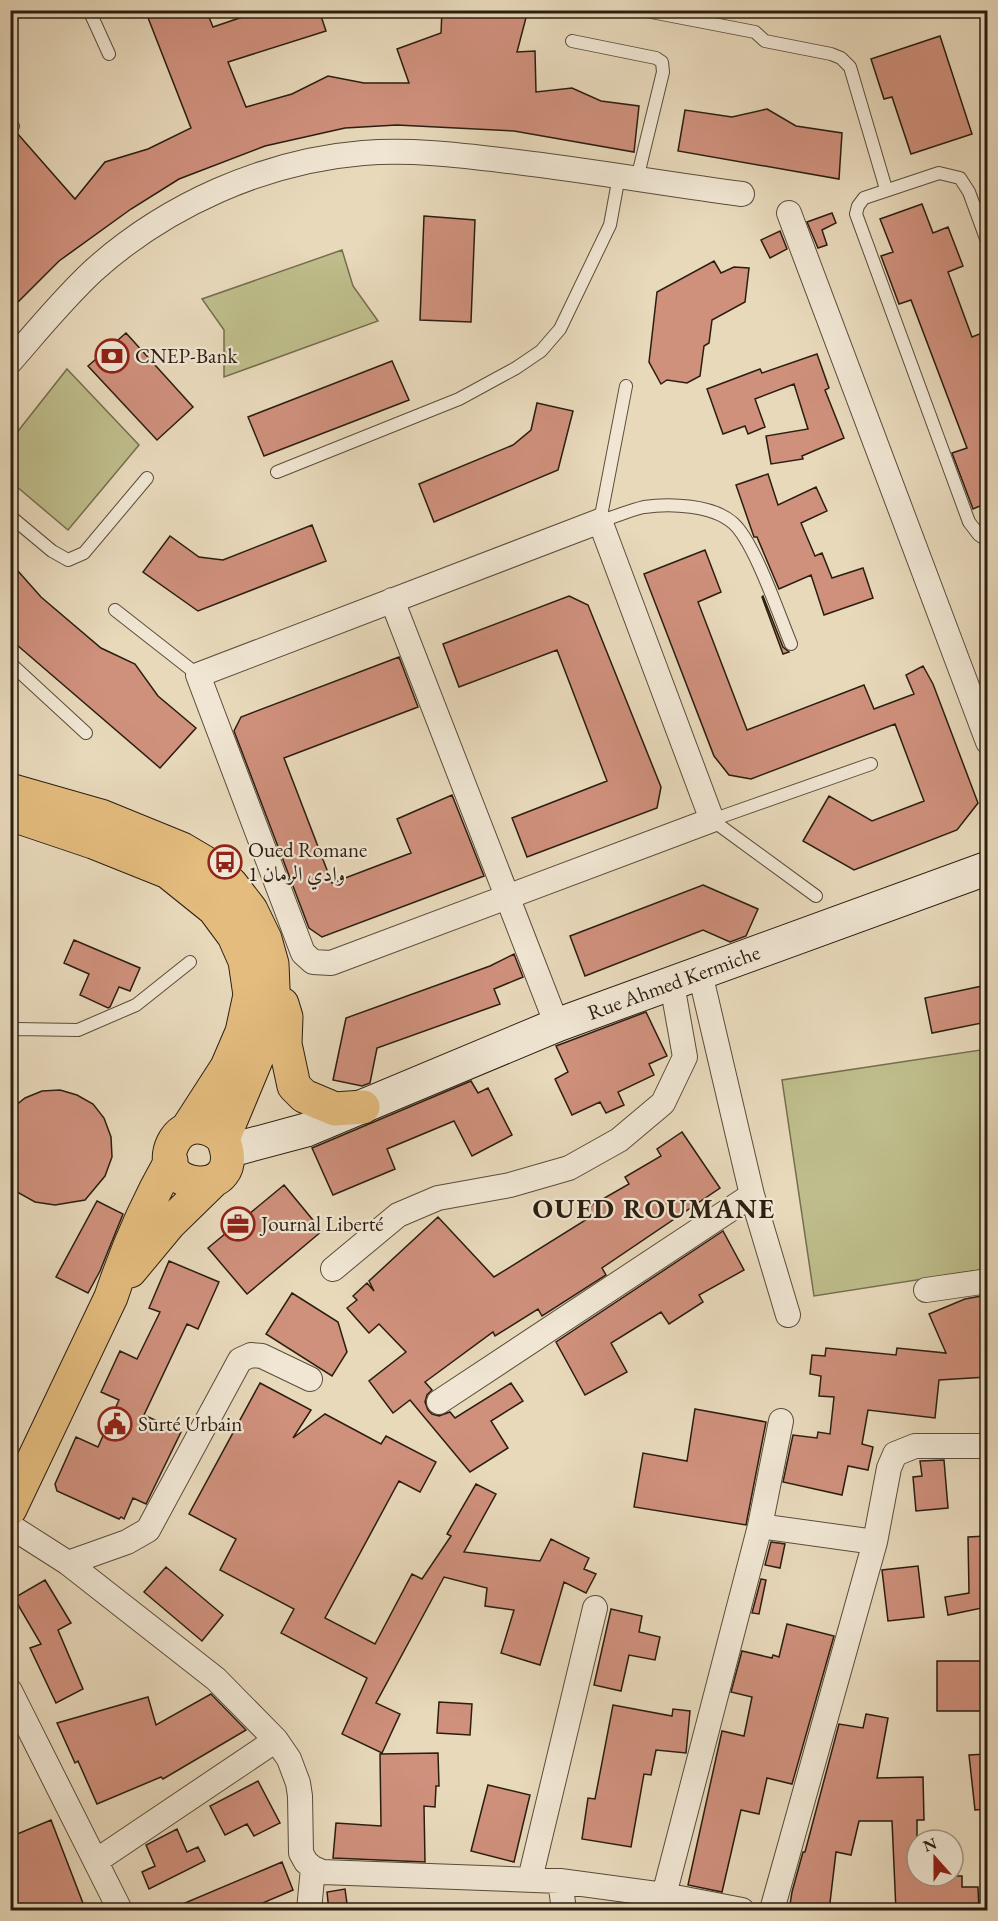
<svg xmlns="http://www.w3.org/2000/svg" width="998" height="1921" font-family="'EB Garamond',Amiri,serif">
  <rect width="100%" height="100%" fill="#e8d9bb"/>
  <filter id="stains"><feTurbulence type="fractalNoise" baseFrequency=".00333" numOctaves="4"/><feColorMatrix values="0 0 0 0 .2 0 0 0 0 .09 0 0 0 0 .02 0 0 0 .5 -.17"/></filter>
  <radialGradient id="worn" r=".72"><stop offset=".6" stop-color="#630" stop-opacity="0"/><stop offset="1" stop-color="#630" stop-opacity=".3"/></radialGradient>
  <path fill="#bebd8b" stroke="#746e4e" stroke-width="1.5" d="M342,250L353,286L378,321L224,377V330L202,299Z
    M67,369L139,445L68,530L10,481L11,440Z
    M987,1049V1269L814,1296L782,1080Z"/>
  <path fill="#cf907c" stroke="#2b1e10" stroke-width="1.5" d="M145,10H206L213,27L263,10H319L326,31L228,62L246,107L292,94L328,76L364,83H409L397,49L441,33L442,10H528L517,52L535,51L536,92L572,88L601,101L639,106L634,152L514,131L397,125L345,128L265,146L179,179L131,209L59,261L10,310V134L17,133L75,199L105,162L148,149L191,128Z
    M940,36L972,134L911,154L892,97L884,99L871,59Z
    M767,109L796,126L842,133L839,179L678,151L685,110L732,117Z
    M922,204L933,233L948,227L963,266L948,272L972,337L987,331V503L973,509L952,453L967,448L911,300L899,304L881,256L893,252L880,219Z
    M832,213L836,223L822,230L827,245L818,248L807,222Z
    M424,216L475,220L471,322L420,320Z
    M780,231L787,249L770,258L761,240Z
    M714,261L721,273L734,267L749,268L745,302L712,320L709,343L704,346L700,376L687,383L667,380L661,384L649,362L657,292Z
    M126,333L193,407L157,440L88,366Z
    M817,354L829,388L825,390L844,438L802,456L803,459L771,464L766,436L808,429L794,384L755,399L765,427L748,434L745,426L723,434L707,389L760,369L762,373Z
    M392,361L409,400L264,456L248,417Z
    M537,403L573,411L558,470L434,522L419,484L513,445L531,430Z
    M768,474L778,505L816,487L827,511L801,523L815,556L822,553L832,578L863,568L873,598L824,615L811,575L779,589L757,537H754L736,485Z
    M312,525L326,561L198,611L143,572L170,536L199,557L223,560Z
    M705,550L721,592L698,602L747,730L864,685L874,709L914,694L906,675L923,666L933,684L978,803L957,830L854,870L803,841L829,796L872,821L924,801L895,724L751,779L729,775L714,756L644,574Z
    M10,562L41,597L101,648L135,664L158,696L196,728L160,768L10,639Z
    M569,596L588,605L661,787L657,808L527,857L512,818L607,781L557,650L459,687L443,644Z
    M763,596L783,647L789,652L783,654L762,597Z
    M399,657L418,707L284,758L332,883L411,853L397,819L452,795L484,876L322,937L309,928L234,731L241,717Z
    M703,885L758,909L746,936L730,942L703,930L585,976L570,936Z
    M74,940L140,968L130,991L119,987L110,1007L108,1008L80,995L89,974L64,963Z
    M514,954L523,977L494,989L500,1004L377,1048L370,1083L362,1086L333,1080L346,1018L490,966Z
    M987,985V1022L932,1033L925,998Z
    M646,1012L667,1056L649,1064L654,1075L618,1092L624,1105L606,1113L600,1102L572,1115L555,1079L568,1072L556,1046Z
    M471,1081L478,1093L488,1088L512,1135L472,1156L454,1121L387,1149L395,1169L333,1195L312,1148Z
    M60,1090L77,1095L93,1104L104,1118L111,1137L112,1157L105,1176L85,1200L55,1205L35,1202L17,1192L10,1184V1110L25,1098L42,1091Z
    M682,1132L720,1188L602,1268L606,1275L542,1316L538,1309L495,1336L493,1332L425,1382L432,1390L427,1395L425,1402L428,1410L432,1414L439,1416L450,1412L455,1418L511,1383L523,1401L491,1421L508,1448L470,1472L410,1400L393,1413L369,1381L406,1352L379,1324L369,1333L347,1308L357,1300L353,1296L367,1283L374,1291L369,1281L438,1217L494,1277L592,1216L587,1208L629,1184L625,1177L661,1156L657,1149Z
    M284,1185L322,1231L247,1294L208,1248Z
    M97,1201L123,1214L100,1271L88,1293L56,1277Z
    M723,1231L744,1270L699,1295L703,1302L669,1324L661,1312L611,1343L627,1372L585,1395L556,1342Z
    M169,1261L219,1282L198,1329L187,1324L144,1415L181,1432L146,1504L133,1498L124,1519L121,1517L119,1519L57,1491L55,1484L76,1437L98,1447L119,1400L101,1392L120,1351L137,1359L160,1312L149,1308Z
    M292,1293L338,1322L347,1352L332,1376L266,1334Z
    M987,1295V1322L986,1323L987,1377L939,1380L935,1418L868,1410L862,1444L873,1447L868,1470L848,1466L842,1495L783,1482L793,1435L817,1438L818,1432L830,1434L834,1397L819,1396L821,1376L810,1374L812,1355L825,1356L826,1348L896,1355L897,1348L946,1353L929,1314L965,1299Z
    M260,1383L311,1410L293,1438L325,1414L381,1444L386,1436L436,1462L420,1492L399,1481L325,1618L375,1644L412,1574L422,1579L451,1536L447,1534L476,1484L496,1494L464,1552L540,1561L551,1539L589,1558L584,1569L596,1574L586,1593L564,1582L540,1665L501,1653L514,1610L485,1606L487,1588L444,1577L376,1703L400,1714L382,1753L342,1734L367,1678L281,1633L294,1609L220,1570L236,1539L189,1514Z
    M695,1409L766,1422L746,1525L634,1507L643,1453L687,1461Z
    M944,1460L948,1508L916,1511L913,1477L922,1476L920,1461Z
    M986,1536L987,1607L948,1615L945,1597L969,1593L968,1537Z
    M771,1542L785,1544L780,1568L765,1565Z
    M918,1566L924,1617L888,1621L882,1570Z
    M166,1567L223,1615L202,1641L144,1592Z
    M761,1579L766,1580L759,1614L752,1613Z
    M45,1580L71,1623L58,1630L83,1689L56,1703L30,1648L41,1644L14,1598Z
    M611,1609L642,1616L639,1632L660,1637L655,1660L629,1655L621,1691L594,1685Z
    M787,1624L834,1636L792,1784L767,1778L759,1814L741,1810L722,1892L688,1885L722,1731L744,1736L752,1697L731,1692L742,1651L772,1658L773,1655L779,1657Z
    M937,1661H987V1711H937Z
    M211,1694L246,1730L163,1779L161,1777L97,1804L78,1761L75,1763L57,1723L148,1697L156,1725Z
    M439,1702L472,1704L470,1735L437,1733Z
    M613,1705L672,1716L673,1709L690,1711L686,1753L656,1750L651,1775L644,1774L631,1847L582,1839L588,1798L595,1799Z
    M866,1714L888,1718L877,1778L923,1777L924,1820H917V1876H962V1887H978L979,1910L896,1911L892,1821H859L851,1855L836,1852L829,1911H789L792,1892L803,1852H805L839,1724L863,1728Z
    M438,1753L439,1786H436L435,1807L424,1806L425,1862L333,1858L336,1823L381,1826L380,1754Z
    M987,1754V1809L975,1810L969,1755Z
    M258,1781L280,1823L254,1836L247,1824L225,1835L210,1806Z
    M488,1785L530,1795L514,1862L471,1851Z
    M51,1820L86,1911H10V1837Z
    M177,1829L187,1852L198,1847L205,1861L149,1889L142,1872L155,1866L146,1845Z
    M282,1862L293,1890L244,1911H166Z
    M345,1889L348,1911H329L327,1892Z"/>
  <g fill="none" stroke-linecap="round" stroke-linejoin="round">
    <g stroke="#5a4d3b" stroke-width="14">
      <path id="service" d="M89,10L109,54
        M641,10L755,32L765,41L831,54L841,58L850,67L886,189
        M572,41L656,58L662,62L663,72L637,179
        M10,124L13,126
        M988,244L969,192L960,178L939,173L864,198L858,206L856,214L969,522L979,535L988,541
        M626,386L600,521C615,517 630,510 644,507C670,503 713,505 733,523C754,541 779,615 791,644
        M277,472L459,399L516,368L541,351L560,329L610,225L619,176
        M10,516L52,551L68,560L84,553L147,478
        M115,610L198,675
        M10,663L86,733
        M816,896L712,820L871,764
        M10,1031L15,1029L78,1030L136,1005L190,962"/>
    </g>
    <g stroke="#5a4d3b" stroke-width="26">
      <path id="minor" d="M789,213L988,742
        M10,362C37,331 63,299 93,271C166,205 265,161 363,153C415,149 466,156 517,162C592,171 667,184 742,194
        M600,521L712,820L331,963L313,962L303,953L198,675Z
        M392,600L557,1025
        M700,973L752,1195L788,1315
        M333,1269L398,1215L438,1198L510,1185L569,1168L619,1140L663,1103L685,1057L672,984
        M926,1290L988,1281
        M439,1402L752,1195
        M10,1526L68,1563L216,1679L276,1740L289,1759L298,1783L300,1796L301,1853L306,1862L313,1868L322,1872L560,1881L664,1895L742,1910
        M760,1526L875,1542
        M68,1563L127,1542L148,1530L240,1360L251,1355L262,1356L310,1379
        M10,1691L120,1910
        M96,1861L276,1740
        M530,1879L595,1608
        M560,1881L564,1910
        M664,1895L760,1526L781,1421
        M309,1910L313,1868
        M772,1910L875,1542L889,1468L895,1454L915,1446H988"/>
    </g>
    <g stroke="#2b1e10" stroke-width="35">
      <g id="secondary">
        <path id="s1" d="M228,1151L306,1130L557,1025L988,868"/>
      </g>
    </g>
    <g stroke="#2b1e10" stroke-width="35">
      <path id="primary" d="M10,790L101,816L182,849L209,865L231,884L251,910L265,939L272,964L273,988L266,1036L223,1139C249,1202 149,1192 173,1143C184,1121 209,1124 223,1139
        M10,814L93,842L168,872L214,909L234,936L245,961L250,995L242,1032L227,1067L187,1129
        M282,1004L286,1017L285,1044L294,1086L304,1096L335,1109L363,1107
        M130,1271L169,1224L213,1181
        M10,1509L111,1297C127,1249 146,1205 171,1161"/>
    </g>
    <use href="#service" stroke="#f0e6d3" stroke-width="12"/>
    <use href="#minor" stroke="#f0e6d3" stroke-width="24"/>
    <use href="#secondary" stroke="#f0e6d3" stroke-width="33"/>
    <use href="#primary" stroke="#e4bc7e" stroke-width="33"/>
  </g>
  <defs>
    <g id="bank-ring" transform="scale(1.725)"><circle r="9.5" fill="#f0e6d3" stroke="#8f2418" stroke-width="1.5"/><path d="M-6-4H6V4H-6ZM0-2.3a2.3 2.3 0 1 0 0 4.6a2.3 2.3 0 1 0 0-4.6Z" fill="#8f2418"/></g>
    <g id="bus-ring" transform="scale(1.725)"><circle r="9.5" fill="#f0e6d3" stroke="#8f2418" stroke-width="1.5"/><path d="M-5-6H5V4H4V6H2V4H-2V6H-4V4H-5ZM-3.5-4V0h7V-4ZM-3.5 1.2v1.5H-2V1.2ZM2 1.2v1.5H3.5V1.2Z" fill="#8f2418"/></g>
    <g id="office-ring" transform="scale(1.725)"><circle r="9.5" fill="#f0e6d3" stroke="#8f2418" stroke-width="1.5"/><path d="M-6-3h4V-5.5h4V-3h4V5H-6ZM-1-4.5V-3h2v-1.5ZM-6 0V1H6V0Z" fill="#8f2418"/></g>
    <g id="civic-ring" transform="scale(1.725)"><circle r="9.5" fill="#f0e6d3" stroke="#8f2418" stroke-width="1.5"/><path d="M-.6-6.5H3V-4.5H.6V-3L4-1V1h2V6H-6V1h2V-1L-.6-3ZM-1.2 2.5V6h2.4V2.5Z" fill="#8f2418"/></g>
  </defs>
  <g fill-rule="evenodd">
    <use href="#bank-ring" x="112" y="356"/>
    <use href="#bus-ring" x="225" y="862"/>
    <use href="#office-ring" x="238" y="1224"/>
    <use href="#civic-ring" x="115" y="1424"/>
  </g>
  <g text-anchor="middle" stroke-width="4.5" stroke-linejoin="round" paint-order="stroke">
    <g font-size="21" fill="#2b1e10" stroke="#f0e6d3" text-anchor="start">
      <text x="135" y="363">CNEP-Bank</text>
      <text x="248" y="857">Oued Romane<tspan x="248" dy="24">1 وادي الرمان</tspan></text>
      <text x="261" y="1231">Journal Liberté</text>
      <text x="138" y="1431">Surté Urbain</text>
    </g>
    <g font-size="21" fill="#2b1e10" stroke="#f0e6d3">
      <text dy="7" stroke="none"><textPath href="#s1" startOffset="477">Rue Ahmed Kermiche</textPath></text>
    </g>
    <g font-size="27" font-weight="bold" letter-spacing="1.5" fill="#2b1e10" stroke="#f0e6d3">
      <text x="654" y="1218">OUED ROUMANE</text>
    </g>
  </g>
  <rect width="998" height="1921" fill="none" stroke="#e8d9bb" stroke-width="36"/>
  <rect x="12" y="12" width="974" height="1897" fill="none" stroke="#2b1e10" stroke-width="3"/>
  <rect x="18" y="18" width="962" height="1885" fill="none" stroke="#2b1e10" stroke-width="1.5"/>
  <g transform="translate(935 1858) rotate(339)"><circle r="28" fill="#f0e6d3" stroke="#a19685" stroke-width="1.5"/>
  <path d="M0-4.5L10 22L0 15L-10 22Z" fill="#8f2418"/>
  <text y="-9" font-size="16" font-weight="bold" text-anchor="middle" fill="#2b1e10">N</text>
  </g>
  <rect width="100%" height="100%" filter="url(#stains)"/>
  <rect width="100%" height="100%" fill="url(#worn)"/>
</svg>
